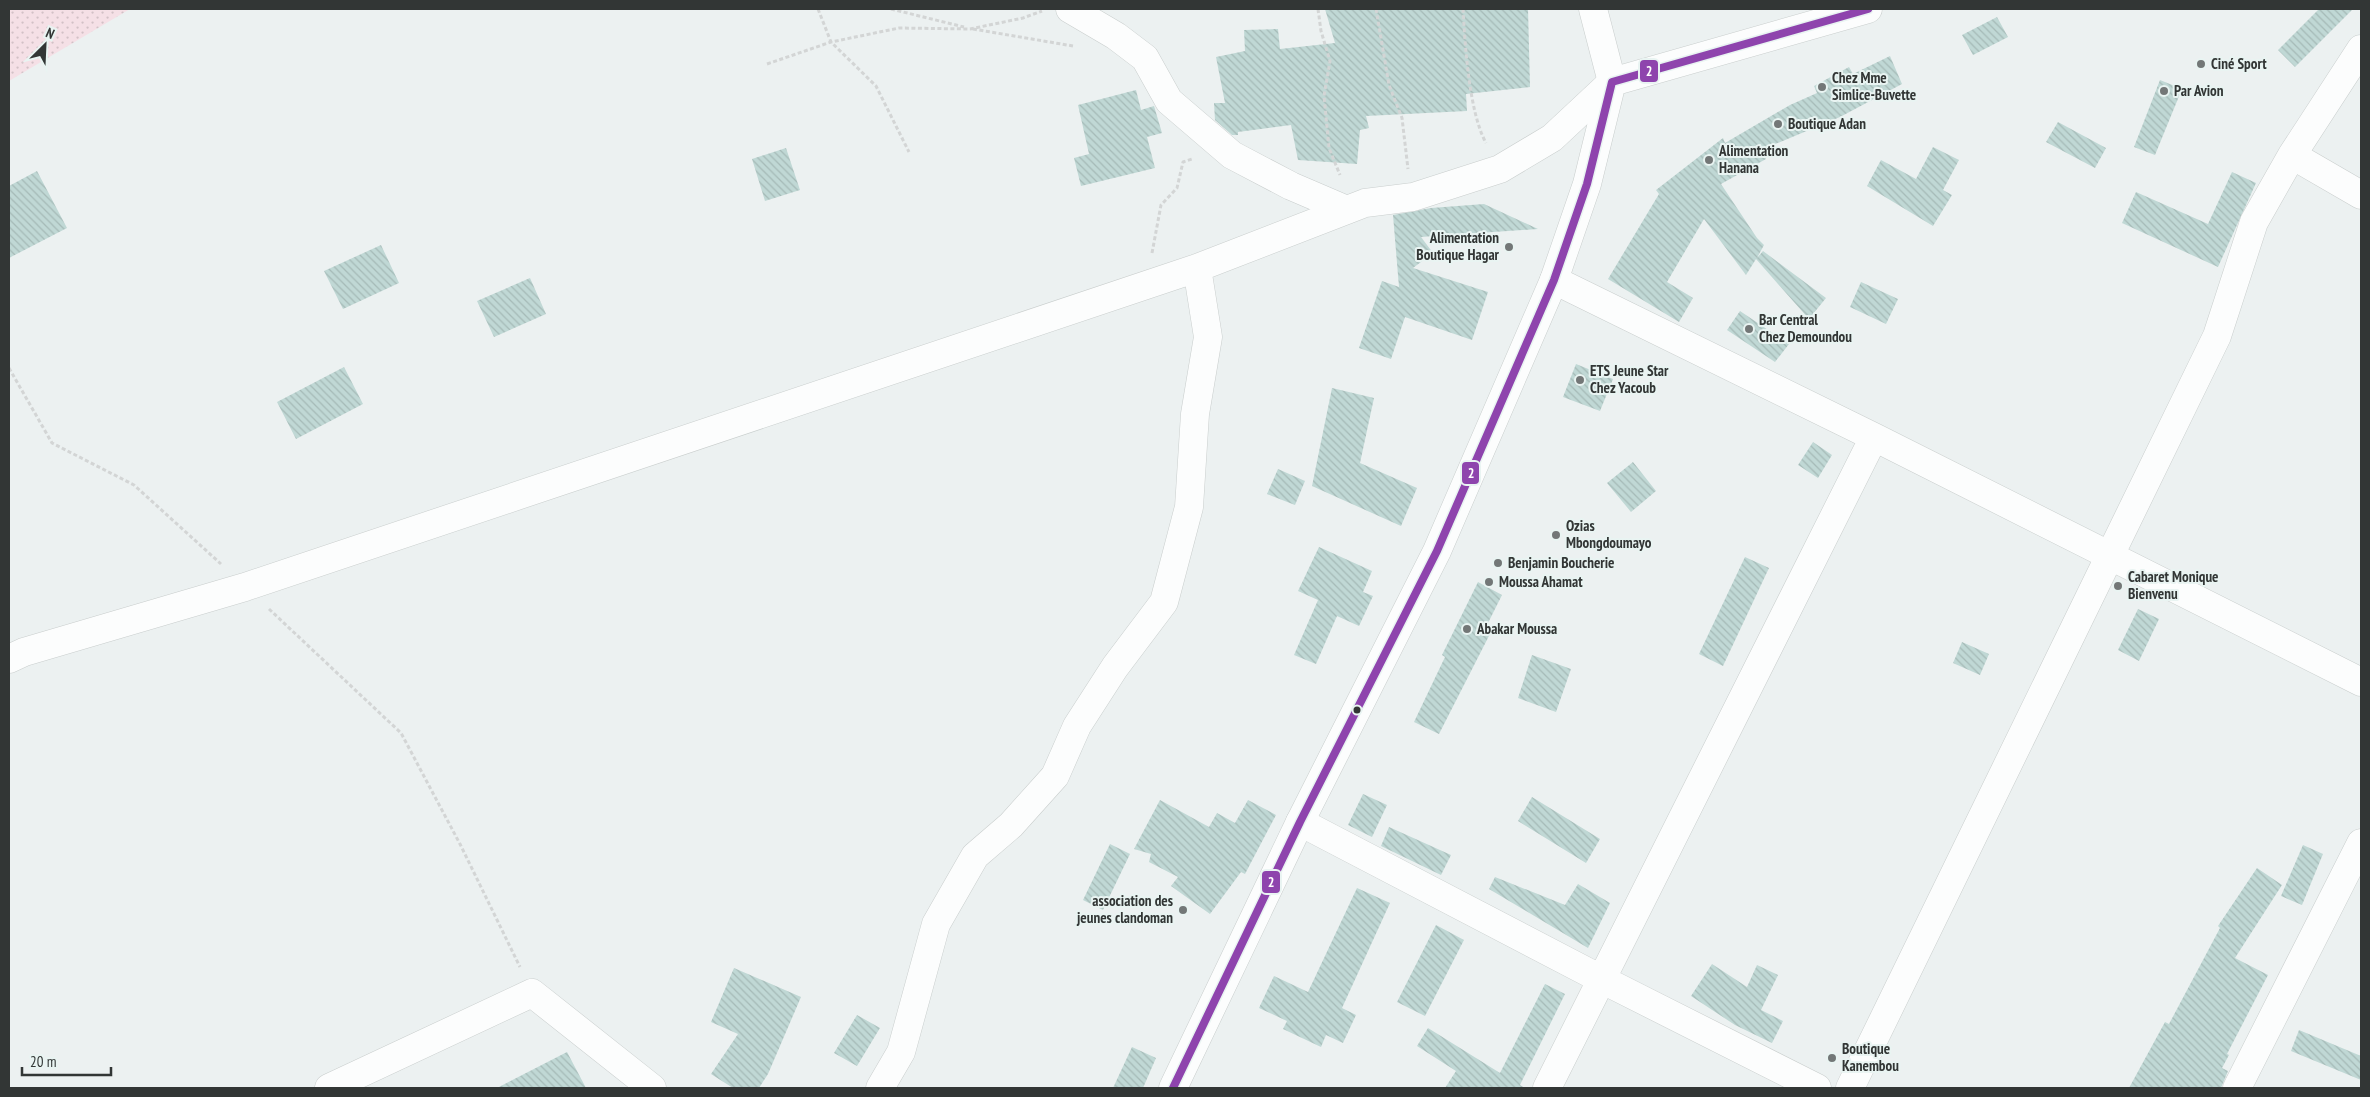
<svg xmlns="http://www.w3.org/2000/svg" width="2370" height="1097" font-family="'PT Sans Narrow',sans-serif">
  <defs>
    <pattern id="grass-dots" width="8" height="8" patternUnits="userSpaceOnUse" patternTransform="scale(1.25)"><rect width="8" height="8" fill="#f5e0e6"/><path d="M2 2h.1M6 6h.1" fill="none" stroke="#d2c1c6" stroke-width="1.8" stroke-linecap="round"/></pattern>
    <pattern id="building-back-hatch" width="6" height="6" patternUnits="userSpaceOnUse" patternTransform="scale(1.25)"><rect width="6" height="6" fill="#c0d8d5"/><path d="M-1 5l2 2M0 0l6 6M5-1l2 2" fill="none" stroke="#a5bab7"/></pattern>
  </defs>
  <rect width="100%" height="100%" fill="#ecf1f1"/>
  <path fill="url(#grass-dots)" d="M9,9H130L9,81Z"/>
  <path fill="url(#building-back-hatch)" d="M1325,9H1528L1530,87L1466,94L1467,111L1366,116L1369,128L1360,130L1357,164L1298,160L1291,125L1238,132V135H1232L1215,120L1214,103H1225L1216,57L1245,51L1244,30L1278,29L1280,49L1335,43Z
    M2319,9H2353L2295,67L2278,50Z
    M1997,17L2008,37L1973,55L1962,35Z
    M1890,56L1902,84L1840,117L1761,150L1766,159L1721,184L1757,238L1764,245L1757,258L1763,251L1826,298L1809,319L1756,259L1746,275L1704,219L1667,282L1693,298L1679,322L1608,279L1659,194L1656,190L1723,138L1725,143L1790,105L1817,93L1814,86L1849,67L1853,74Z
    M2160,80L2182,89L2155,155L2134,147Z
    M1136,90L1141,110L1154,106L1162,133L1147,137L1155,168L1081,186L1074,158L1089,154L1078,105Z
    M2058,122L2106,148L2095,168L2046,142Z
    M1933,147L1959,160L1943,190L1952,195L1933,226L1867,186L1881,160L1916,179Z
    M786,148L800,190L765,201L752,159Z
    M37,171L67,228L9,258V186Z
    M2232,172L2256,183L2218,267L2122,223L2136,192L2208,224Z
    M1484,204L1538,229L1421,237L1433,253L1413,268L1488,292L1472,340L1405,317L1391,359L1359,348L1382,281L1399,287L1393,215L1431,208Z
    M381,245L399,283L343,309L324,271Z
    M530,278L546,314L494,337L477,301Z
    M1861,282L1898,299L1886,324L1850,307Z
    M1740,311L1789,344L1775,362L1727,330Z
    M1576,364L1613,379L1600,411L1563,397Z
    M344,367L363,404L296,439L277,402Z
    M1332,388L1374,398L1360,463L1417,488L1401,526L1312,486Z
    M1813,442L1832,455L1818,478L1798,465Z
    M1633,462L1656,491L1631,512L1607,483Z
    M1278,469L1305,481L1295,505L1267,494Z
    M1319,547L1372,571L1363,592L1373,596L1359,626L1337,616L1316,664L1294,655L1318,600L1298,591Z
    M1745,557L1769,568L1723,666L1699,654Z
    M1478,582L1502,595L1486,627L1492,630L1439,734L1414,722L1445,657L1442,655Z
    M2138,609L2159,619L2139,661L2118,650Z
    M1962,642L1989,654L1980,675L1953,663Z
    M1532,655L1571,669L1556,712L1518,698Z
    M1363,794L1387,805L1372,837L1348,825Z
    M1532,797L1600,839L1586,863L1518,821Z
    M1160,800L1209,827L1217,813L1235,823L1248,800L1276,815L1245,874L1241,872L1210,914L1171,886L1178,877L1149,862L1151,854L1134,849Z
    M1389,827L1451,855L1441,875L1381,846Z
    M1110,844L1130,854L1103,910L1083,900Z
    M2303,845L2323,854L2302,905L2281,896Z
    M2257,868L2282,885L2235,958L2268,975L2227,1054L2229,1055L2222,1068L2228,1071L2221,1088H2129L2165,1022L2169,1024L2220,928L2218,926Z
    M1495,877L1565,905L1578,884L1610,903L1588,948L1489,889Z
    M1357,888L1390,903L1342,1008L1356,1015L1343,1043L1326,1035L1321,1047L1283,1029L1287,1021L1259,1008L1274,976L1308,992Z
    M1436,925L1464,940L1425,1016L1397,1002Z
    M1712,964L1747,987L1757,965L1778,975L1761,1010L1783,1021L1772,1043L1735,1025L1691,996Z
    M734,968L801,997L768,1074L759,1088H733L711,1074L738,1034L711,1022Z
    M1545,984L1565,994L1520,1085L1525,1088H1445L1456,1071L1417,1046L1428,1028L1500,1073Z
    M857,1015L880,1028L857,1066L834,1053Z
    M2299,1030L2361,1056V1080L2291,1051Z
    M1132,1047L1156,1058L1143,1088H1113Z
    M567,1052L586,1088H497Z"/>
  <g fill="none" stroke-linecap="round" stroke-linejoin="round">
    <g stroke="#c9cecd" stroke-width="29">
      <path id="street" d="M1070,9L1116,36L1145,58L1169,101L1232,155L1291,186L1347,210
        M2292,155L2361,195
        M1554,280L1874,437L2361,682
        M9,659L24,652L245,587L1197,268L1365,203L1413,197L1500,169L1552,138L1612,82
        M1300,822L1601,979L1817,1088
        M329,1088L532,993L652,1088
        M880,1088L901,1052L936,924L975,856L1011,825L1055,776L1077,726L1115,667L1164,602L1189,507L1195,414L1208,337L1197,268
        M1547,1088L1874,437
        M1850,1088L2217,336L2254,222L2292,155L2361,49
        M2237,1088L2361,843"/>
    </g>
    <g stroke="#c9cecd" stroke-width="29">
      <path id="secondary" d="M1593,9L1612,82"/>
    </g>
    <g stroke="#c9cecd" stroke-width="29">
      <path id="primary" d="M1173,1088L1300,822L1437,551L1554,280L1587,184L1612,82L1868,9"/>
    </g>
    <path stroke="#d3d5d5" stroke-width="3" stroke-dasharray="4 2.5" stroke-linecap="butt" d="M818,9L831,42L876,86L909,152
      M891,9L964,27
      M1318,9L1321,31L1330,61L1324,96L1329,148L1340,175
      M1376,9L1389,85L1402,118L1408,169
      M1463,9C1465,45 1469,112 1486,143
      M973,29L1073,46
      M767,64L831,42L899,28L970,29L1023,18L1042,11
      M1152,253L1161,205L1177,188L1183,162L1192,159
      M9,368L52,443L134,485L221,564
      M269,609L401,733L460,844L520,967"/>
    <use href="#street" stroke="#fcfdfd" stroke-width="28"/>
    <use href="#secondary" stroke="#fcfdfd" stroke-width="28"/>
    <use href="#primary" stroke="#fcfdfd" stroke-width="28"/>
    <g stroke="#e9f4f2" stroke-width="11">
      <path id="bus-1" d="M1173,1088L1300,822L1437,551L1554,280L1587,184L1612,82L1868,9"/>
    </g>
    <use href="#bus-1" stroke="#8e44ad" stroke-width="8"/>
  </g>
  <g fill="#737777" stroke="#e9f4f2" stroke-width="2">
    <circle cx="2201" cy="64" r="5"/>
    <circle cx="1822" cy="87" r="5"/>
    <circle cx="2164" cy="91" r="5"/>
    <circle cx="1778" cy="124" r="5"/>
    <circle cx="1709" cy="160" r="5"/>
    <circle cx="1509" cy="247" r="5"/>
    <circle cx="1749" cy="329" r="5"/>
    <circle cx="1580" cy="380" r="5"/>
    <circle cx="1556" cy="535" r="5"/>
    <circle cx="1498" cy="563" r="5"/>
    <circle cx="1489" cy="582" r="5"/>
    <circle cx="2118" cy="586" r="5"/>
    <circle cx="1467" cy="629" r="5"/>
    <circle cx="1183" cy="910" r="5"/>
    <circle cx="1832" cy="1058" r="5"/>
  </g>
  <circle fill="#323635" stroke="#e9f4f2" stroke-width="2" cx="1357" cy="710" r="4.5"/>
  <g text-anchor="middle" stroke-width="4" stroke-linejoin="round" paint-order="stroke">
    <g font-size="15" font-weight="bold" fill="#323635" stroke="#e9f4f2" text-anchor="start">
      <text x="2211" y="69">Ciné Sport</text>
      <text x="1832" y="83">Chez Mme<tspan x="1832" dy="17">Simlice-Buvette</tspan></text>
      <text x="2174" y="96">Par Avion</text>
      <text x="1788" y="129">Boutique Adan</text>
      <text x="1719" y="156">Alimentation<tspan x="1719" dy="17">Hanana</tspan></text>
      <text x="1499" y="243" text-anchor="end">Alimentation<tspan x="1499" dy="17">Boutique Hagar</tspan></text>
      <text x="1759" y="325">Bar Central<tspan x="1759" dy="17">Chez Demoundou</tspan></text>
      <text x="1590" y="376">ETS Jeune Star<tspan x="1590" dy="17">Chez Yacoub</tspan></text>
      <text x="1566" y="531">Ozias<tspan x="1566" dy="17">Mbongdoumayo</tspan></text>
      <text x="1508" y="568">Benjamin Boucherie</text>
      <text x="2128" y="582">Cabaret Monique<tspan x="2128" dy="17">Bienvenu</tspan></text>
      <text x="1499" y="587">Moussa Ahamat</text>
      <text x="1477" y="634">Abakar Moussa</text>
      <text x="1173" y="906" text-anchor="end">association des<tspan x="1173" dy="17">jeunes clandoman</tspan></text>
      <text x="1842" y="1054">Boutique<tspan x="1842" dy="17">Kanembou</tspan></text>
    </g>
  </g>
  <g stroke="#e9f4f2" stroke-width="2">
    <rect x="1639" y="59" width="20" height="24" rx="5" fill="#8e44ad"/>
    <rect x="1461" y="461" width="19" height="24" rx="5" fill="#8e44ad"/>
    <rect x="1261" y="870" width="20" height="24" rx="5" fill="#8e44ad"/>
  </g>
  <g font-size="14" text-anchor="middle" font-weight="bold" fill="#fff">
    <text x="1649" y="76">2</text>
    <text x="1471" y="478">2</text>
    <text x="1271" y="887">2</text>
  </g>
  <rect width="2370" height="1097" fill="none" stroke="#323635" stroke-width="20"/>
  <g transform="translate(45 45) rotate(24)" stroke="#e9f4f2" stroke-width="4" paint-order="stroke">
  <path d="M0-4L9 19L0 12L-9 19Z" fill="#323635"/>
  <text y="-8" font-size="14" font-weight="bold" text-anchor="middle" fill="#323635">N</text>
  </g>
  <path d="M22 1067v8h89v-8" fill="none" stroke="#323635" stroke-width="2.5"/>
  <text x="30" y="1067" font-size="15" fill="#323635" stroke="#e9f4f2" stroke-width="4" paint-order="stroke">20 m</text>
</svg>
